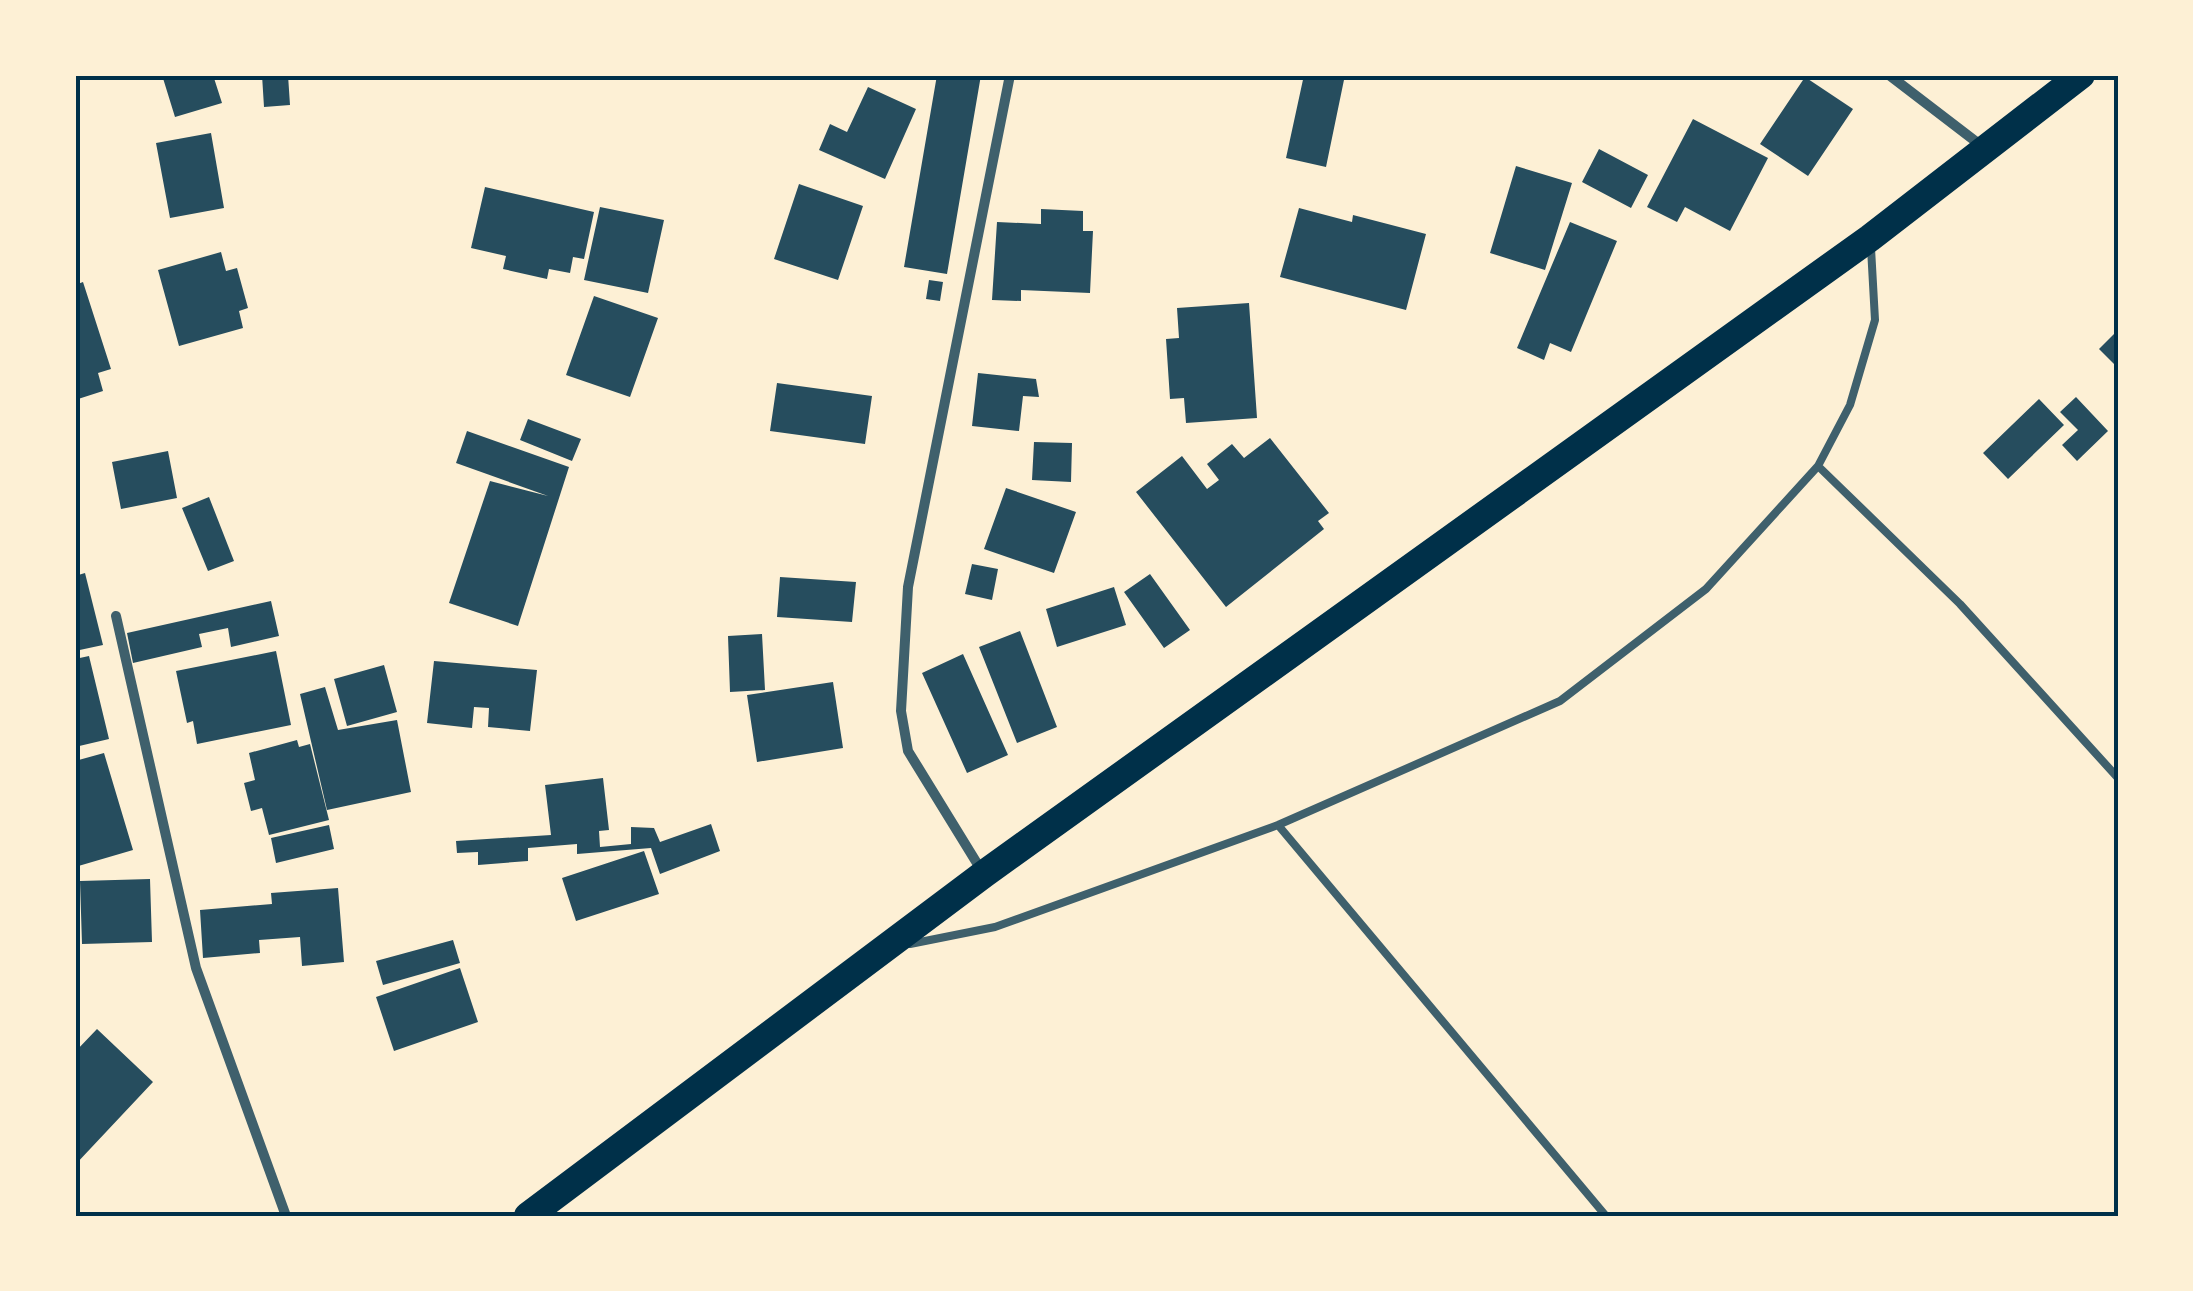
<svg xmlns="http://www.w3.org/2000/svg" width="2193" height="1291" font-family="Roboto,sans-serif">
  <rect width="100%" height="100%" fill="#fdf0d5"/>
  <path fill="#264d5e" d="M162,75H213L222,103L175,117Z
    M262,75H288L290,105L264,107Z
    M937,75H981L947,274L904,267Z
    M1304,75H1345L1326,167L1286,158Z
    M1805,77L1853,109L1808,176L1760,144Z
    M868,87L916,109L885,179L819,150L830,124L847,132Z
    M1693,119L1768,158L1730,231L1685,207L1677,222L1647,207Z
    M211,133L224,208L170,218L156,143Z
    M1599,149L1648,175L1631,208L1582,182Z
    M1516,166L1572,183L1545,270L1490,253Z
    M799,184L863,206L838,280L774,259Z
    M485,187L594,212L584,259L573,257L570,273L549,269L547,279L503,269L506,256L471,248Z
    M600,207L664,220L648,293L584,280Z
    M1299,208L1352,222L1353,215L1426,234L1406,310L1280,277Z
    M1041,209L1083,211V231H1093L1090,293L1021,290V301L992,300L997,222L1041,224Z
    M1570,222L1617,241L1571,352L1550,343L1544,360L1517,348Z
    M221,252L226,271L237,268L248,308L239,311L243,328L179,346L158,270Z
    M929,280L943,282L940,301L926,299Z
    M83,282L111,369L98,373L103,391L75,400V285Z
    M594,296L658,318L630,397L566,375Z
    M1249,303L1257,418L1186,423L1184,398L1170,399L1166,339L1179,338L1177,308Z
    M2118,330V368L2099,349Z
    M978,373L1036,379L1039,397L1023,396L1019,431L972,426Z
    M777,383L872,396L865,444L770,431Z
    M2076,397L2108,431L2077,461L2062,445L2078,430L2060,412Z
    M2039,399L2064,425L2008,479L1983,453Z
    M528,419L581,439L572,461L520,440Z
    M467,431L569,467L518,626L449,603L490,481L548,496L456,463Z
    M1270,438L1329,513L1318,521L1324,529L1226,607L1136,492L1182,456L1207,489L1219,480L1207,464L1232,444L1244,458Z
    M1034,442L1072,443L1071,482L1032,480Z
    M168,451L177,498L121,509L112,462Z
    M1006,488L1076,512L1054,573L984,549Z
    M209,497L234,561L208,571L182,508Z
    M972,564L998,569L992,600L965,594Z
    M85,573L103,645L75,651V576Z
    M1150,574L1190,630L1164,648L1124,592Z
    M780,577L856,582L852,622L777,617Z
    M1114,587L1126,625L1057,647L1046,609Z
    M271,601L279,636L231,647L228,628L199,634L202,647L133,663L127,633Z
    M1020,631L1057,727L1017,743L979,647Z
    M762,634L765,690L730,692L728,636Z
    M276,651L291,725L197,744L193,721L187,723L176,671Z
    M963,654L1008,755L967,773L922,673Z
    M89,656L109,739L75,747V659Z
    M434,661L537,670L530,731L488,727L489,708L474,707L472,728L427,723Z
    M384,665L397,712L347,726L334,679Z
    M833,682L843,748L757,762L747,695Z
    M325,687L338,730L397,720L411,792L327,810L300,694Z
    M297,740L299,747L310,744L329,820L269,835L262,808L251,811L244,783L255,780L249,753Z
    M104,753L133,850L75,867V761Z
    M603,778L609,830L599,831L600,847L631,844V827L654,828L660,842L711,824L720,851L660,874L651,848L577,854V844L528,848V861L478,865V852L457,853L456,841L551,835L545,785Z
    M329,825L334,849L276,863L271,838Z
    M644,851L659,894L576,921L562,878Z
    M150,879L152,942L82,944L80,881Z
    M338,888L344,962L302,966L300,937L259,940L260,953L203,958L200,910L272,904L271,893Z
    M453,940L460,963L383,985L376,961Z
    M460,968L478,1022L394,1051L376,997Z
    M97,1029L153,1082L75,1165V1052Z"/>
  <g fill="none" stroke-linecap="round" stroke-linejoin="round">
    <path stroke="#3f606c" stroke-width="8" d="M1818,466L1960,604L2118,778
      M1278,825L1606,1216
      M910,944L995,927L1278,825L1560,701L1706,589L1818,466L1850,405L1875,320L1871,248"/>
    <path stroke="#3f606c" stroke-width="10" d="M1889,75L1983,147
      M116,616L196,968L286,1216
      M983,873L908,751L901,711L908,587L1010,75"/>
    <path stroke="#003049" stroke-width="28" d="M528,1216L984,874L1870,238L2081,75"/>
  </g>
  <rect width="2193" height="1291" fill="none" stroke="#fdf0d5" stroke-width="155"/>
  <rect x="78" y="78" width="2038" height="1136" fill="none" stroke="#003049" stroke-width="4"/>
</svg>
